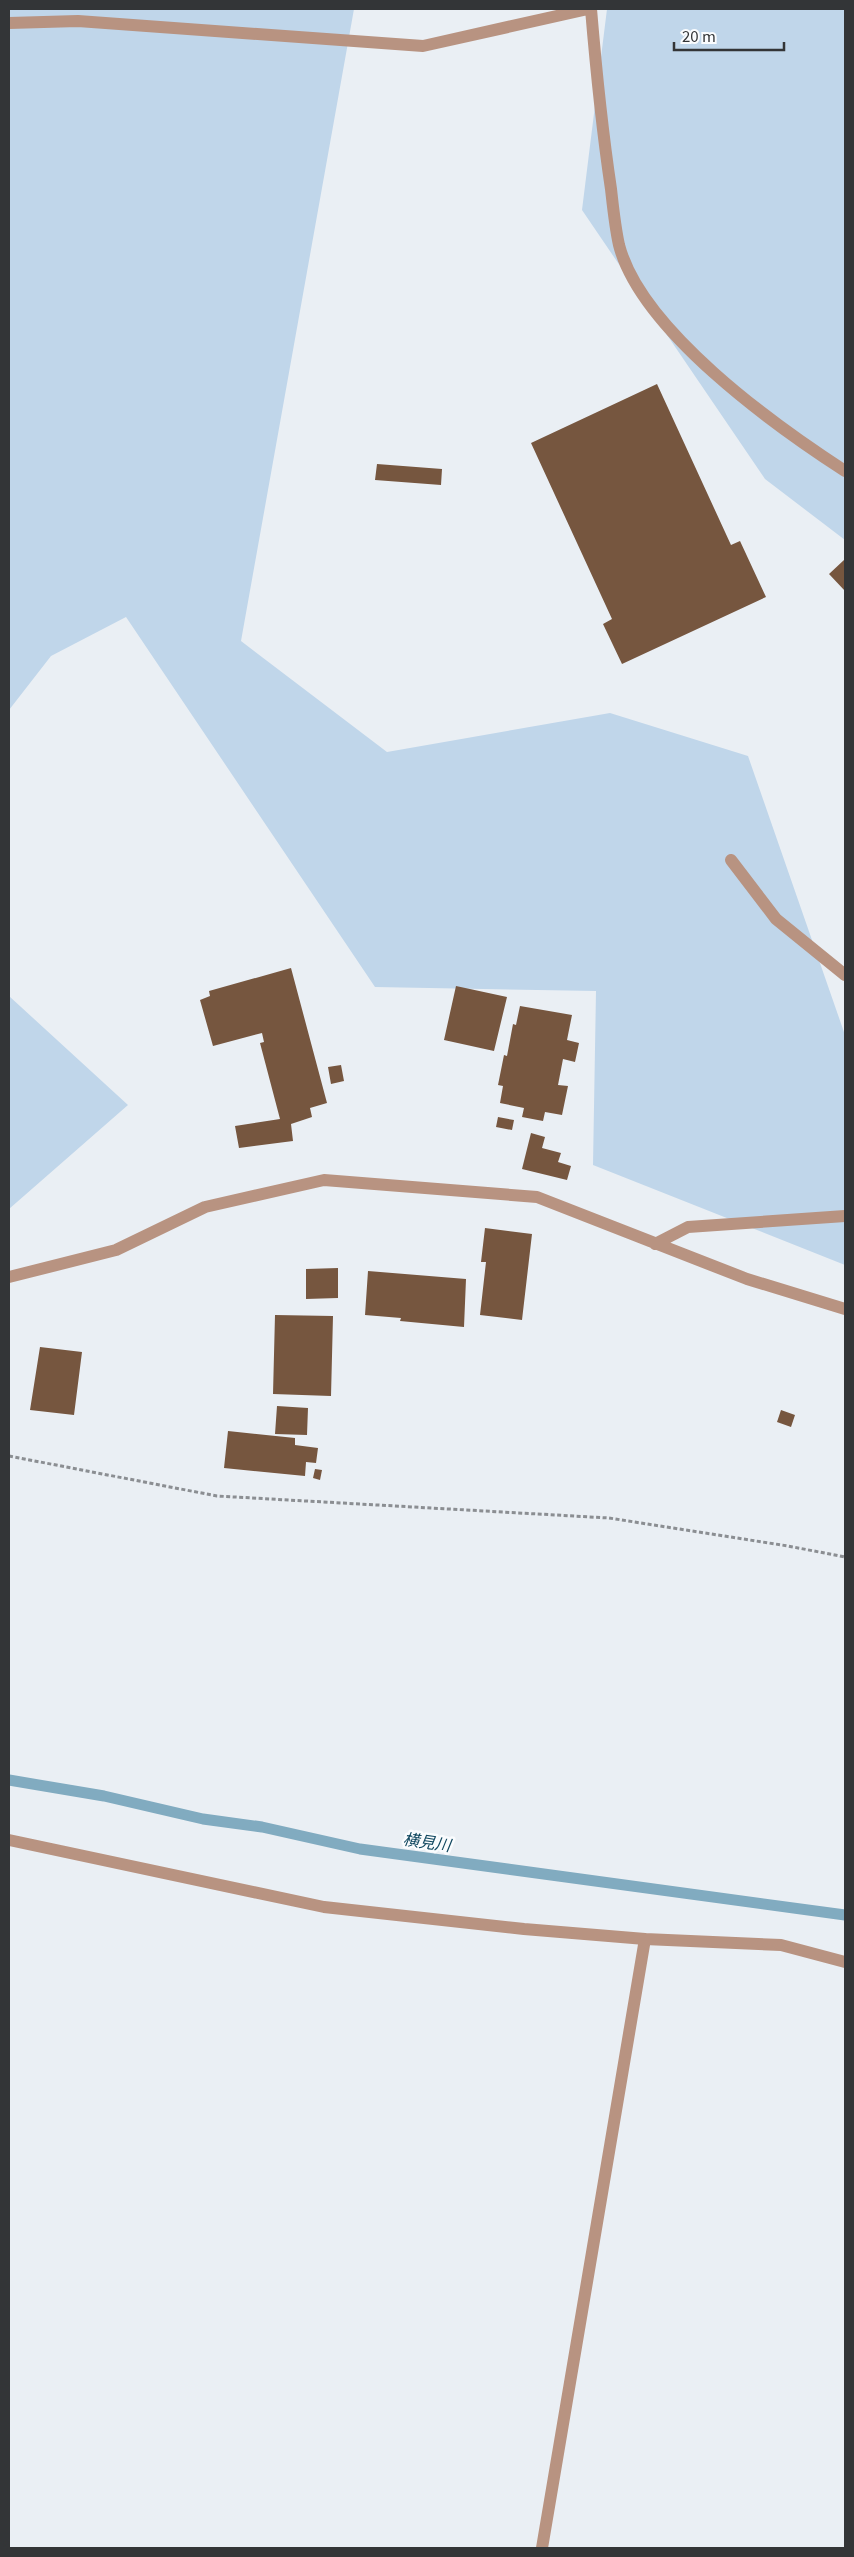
<svg xmlns="http://www.w3.org/2000/svg" width="854" height="2557" font-family="Georgia,'Noto Sans JP',serif">
  <rect width="100%" height="100%" fill="#eaeff4"/>
  <path fill="#c0d6ea" d="M9,9H354L241,641L387,752L610,713L748,756L845,1035V1265L593,1165L596,991L375,987L126,617L51,656L9,710Z
    M607,9H845V540L765,479L582,210Z
    M9,996L128,1105L9,1209Z"/>
  <g fill="none" stroke-linecap="round" stroke-linejoin="round">
    <path stroke="#81abc0" stroke-width="11" d="M9,1780L104,1796L203,1819L262,1827L360,1849L845,1915"/>
  </g>
  <path fill="#76563f" d="M657,384L731,545L740,541L766,597L622,664L603,624L612,619L531,443Z
    M377,464L442,469L441,485L375,480Z
    M844,560L845,562V591L829,574Z
    M291,968L327,1103L310,1108L312,1117L291,1124L293,1141L239,1148L235,1126L280,1119L260,1043L264,1042L262,1033L213,1046L200,1000L210,996L209,991Z
    M456,986L507,997L494,1051L444,1040Z
    M520,1006L572,1015L567,1040L579,1043L575,1062L563,1059L558,1085L568,1086L562,1115L545,1112L543,1121L522,1117L524,1108L500,1103L503,1086L498,1085L504,1055L507,1056L513,1024L516,1025Z
    M341,1065L344,1081L331,1084L328,1067Z
    M498,1117L514,1120L512,1130L496,1127Z
    M531,1133L545,1137L542,1148L561,1153L558,1162L571,1166L567,1180L522,1169Z
    M485,1228L532,1234L522,1320L480,1315L486,1262H481Z
    M338,1268V1298L306,1299V1269Z
    M368,1271L466,1279L464,1327L400,1321L401,1318L365,1315Z
    M275,1315L333,1316L331,1396L273,1394Z
    M40,1347L82,1352L74,1415L30,1410Z
    M277,1406L308,1408L307,1435L275,1434Z
    M781,1410L795,1415L791,1427L777,1422Z
    M228,1431L295,1438V1445L318,1448L316,1463L306,1462L305,1476L224,1468Z
    M315,1469L322,1470L320,1480L313,1478Z"/>
  <g fill="none" stroke-linecap="round" stroke-linejoin="round">
    <path stroke="#8b8e92" stroke-width="3" stroke-dasharray="4 2.5" stroke-linecap="butt" d="M9,1456L217,1496L609,1518L788,1546L845,1557"/>
    <path stroke="#b89381" stroke-width="12" d="M591,9C596,69 602,129 611,189C613,207 615,227 619,245C641,330 774,425 845,471
      M9,23L78,21L423,46L588,9
      M731,860L776,919L845,975
      M655,1244L688,1227L845,1216
      M9,1277L116,1250L205,1207L324,1180L537,1197L747,1279L845,1309
      M9,1840L324,1907L524,1929L645,1939L781,1945L845,1962
      M542,2548L645,1939"/>
  </g>
  <g text-anchor="middle" stroke-width="5" stroke-linejoin="round" paint-order="stroke">
    <g font-size="16" font-style="italic" fill="#10475f" stroke="#fafcfe">
      <text transform="translate(427 1842) rotate(8)" y="6">横見川</text>
    </g>
  </g>
  <rect width="854" height="2557" fill="none" stroke="#333537" stroke-width="20"/>
  <path d="M674 42v8h110v-8" fill="none" stroke="#333537" stroke-width="2.5"/>
  <text x="682" y="42" font-size="15" fill="#333537" stroke="#fafcfe" stroke-width="4" paint-order="stroke">20 m</text>
</svg>
